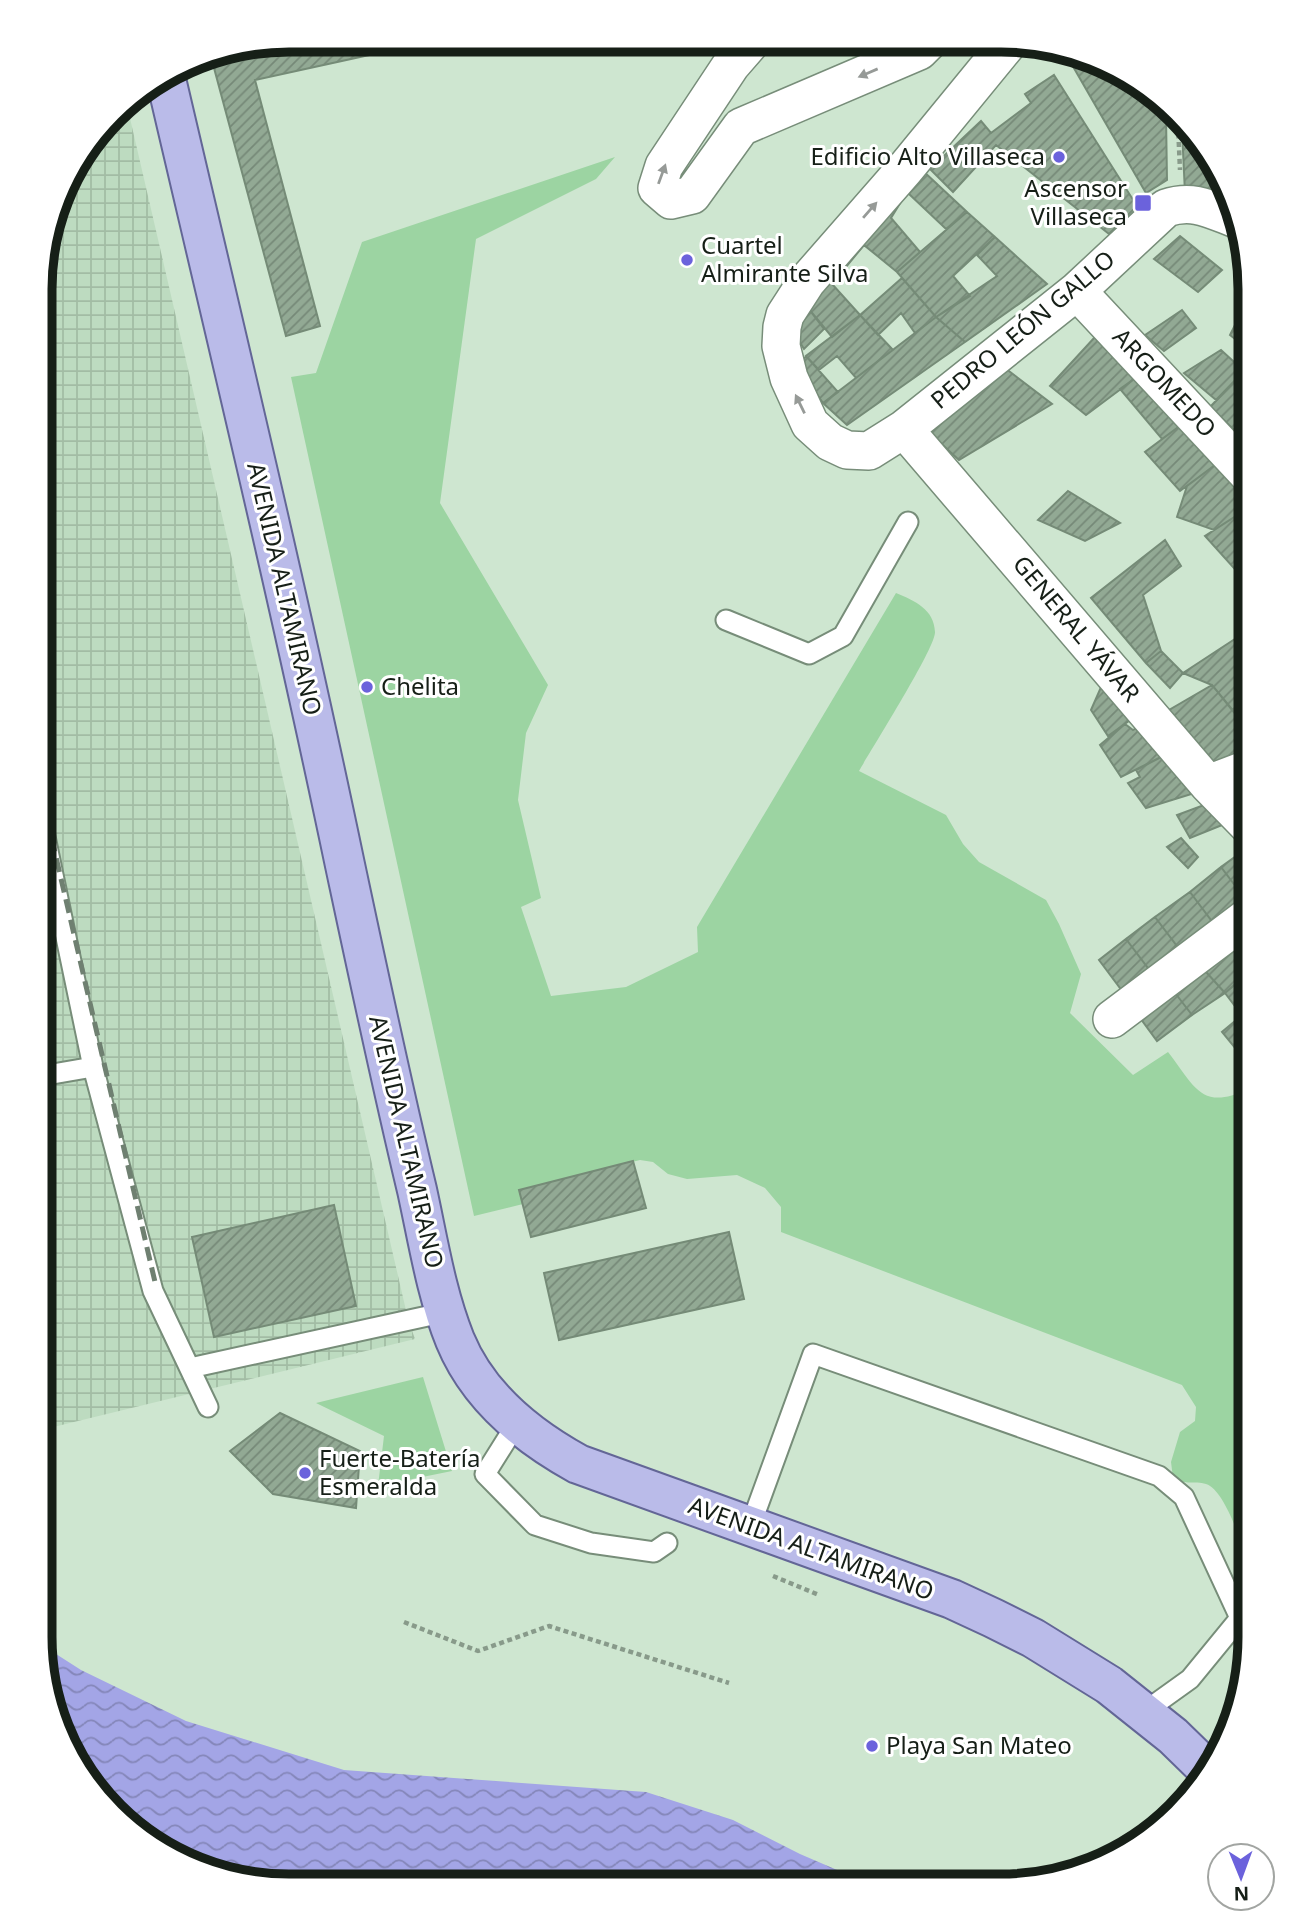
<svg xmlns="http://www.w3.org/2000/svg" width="1290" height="1926" font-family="'Noto Sans',sans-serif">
  <defs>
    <pattern id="industrial-grid" width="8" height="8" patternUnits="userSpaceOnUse" patternTransform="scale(1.75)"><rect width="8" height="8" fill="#bddbc0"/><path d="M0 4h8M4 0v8" fill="none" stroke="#a2bca4"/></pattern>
    <pattern id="water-waves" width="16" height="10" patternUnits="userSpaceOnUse" patternTransform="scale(1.75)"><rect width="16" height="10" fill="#a3a5e6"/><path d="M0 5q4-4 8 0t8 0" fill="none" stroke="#8486b9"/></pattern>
    <pattern id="building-hatch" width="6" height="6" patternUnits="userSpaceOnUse" patternTransform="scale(1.75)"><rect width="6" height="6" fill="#92a994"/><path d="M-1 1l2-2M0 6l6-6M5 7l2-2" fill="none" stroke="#768978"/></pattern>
  </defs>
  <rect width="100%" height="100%" fill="#cee6d0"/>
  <path fill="url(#industrial-grid)" d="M126,101L408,1319L415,1339L41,1430L42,257L73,165Z"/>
  <path fill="#9cd4a2" d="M615,157L596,179L476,239L440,503L548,685L526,733L518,800L541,898L521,907L551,996L626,987L698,952L697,927L896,593C915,601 934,609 935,632C936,647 871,750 859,771L946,815L963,844L979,862L1046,900L1059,924L1081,974L1070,1013L1133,1075L1168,1052C1196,1088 1201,1111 1249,1089V1562C1241,1543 1225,1490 1206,1484C1193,1480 1187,1486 1173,1478L1171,1462L1180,1432L1195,1421L1196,1407L1182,1385L781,1232V1207L765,1188L737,1175L687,1179L668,1174L653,1162L640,1160L519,1190L523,1204L474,1216L291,377L316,373L362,242Z
    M423,1377L452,1471L378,1486L384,1436L316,1403Z"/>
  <path fill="url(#water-waves)" d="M42,1645L81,1670L186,1721L344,1770L646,1792L733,1820L800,1854L865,1882L880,1885L257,1884L138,1834L59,1732Z"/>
  <path fill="url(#building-hatch)" stroke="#758b77" stroke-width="2" d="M290,40L396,41L401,48L255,80L320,326L286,336L210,53Z
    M1067,56L1152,92L1163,106L1166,116L1167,180L1146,193Z
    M1054,75L1137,206L1109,234L996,145L953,192L930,169L981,121L991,133L1031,103L1025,94Z
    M1182,130L1220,180V196L1185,193Z
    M922,170L967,212L946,229L907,192Z
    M907,192L891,218L920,252L897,272L864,245L861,239Z
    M967,212L995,237L953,276L970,296L936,317L897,272Z
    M1180,236L1222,270L1198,292L1154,259Z
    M995,237L1047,284L965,342L936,317L997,276L977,255Z
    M861,239L864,245L832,284L860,315L832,337L808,308Z
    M902,278L936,317L915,333L901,313L878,335L860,315Z
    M808,308L824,329L804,349L793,331Z
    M1182,310L1196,328L1164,351L1145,335Z
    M1242,311L1250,315V351L1230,335Z
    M860,315L893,350L856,378L837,356L819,370L806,356Z
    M936,317L965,342L847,425L823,403Z
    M1095,337L1137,377L1086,415L1050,386Z
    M1221,350L1244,371L1216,400L1184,373Z
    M806,356L838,392L823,403L798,367Z
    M1250,365V445L1210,407Z
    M1005,368L1052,404L959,460L921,425Z
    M1137,377L1181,425L1162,439L1120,389Z
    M1181,425L1219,462L1180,491L1145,452Z
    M1219,462L1250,499V507L1214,530L1177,517L1187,486Z
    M1068,491L1120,523L1085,541L1038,520Z
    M1250,507V586L1205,536Z
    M1165,540L1181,566L1143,595L1161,651L1146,663L1091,598Z
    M1241,635L1250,645V700L1232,710L1212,685L1183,673Z
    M1161,651L1183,673L1170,688L1146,663Z
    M1105,678L1137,715L1108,736L1091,710Z
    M1212,685L1250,731V764L1221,775L1169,710Z
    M1250,700V731L1232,710Z
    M1145,723L1171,752L1121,777L1100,745L1125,724L1133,730Z
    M1171,752L1198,792L1146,808L1128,783L1140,777L1136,770Z
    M1215,801L1232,821L1190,838L1177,815Z
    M1181,838L1198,857L1188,868L1167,847Z
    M1250,846L1249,897L1246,900L1221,867Z
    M1221,867L1246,900L1214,924L1190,892Z
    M1190,892L1214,924L1180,950L1155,917Z
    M1155,917L1180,950L1151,972L1126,939Z
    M1249,925V964L1231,939Z
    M1126,939L1151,972L1123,992L1099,960Z
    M1231,939L1249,964V972L1225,993L1198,963Z
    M1198,963L1225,993L1192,1015L1169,985Z
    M1249,973V1008L1241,1014L1225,993Z
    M1169,985L1192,1015L1157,1041L1135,1011Z
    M1247,1011L1249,1014V1065L1222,1032Z
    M633,1161L646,1208L531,1237L519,1190Z
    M334,1205L356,1306L214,1337L192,1237Z
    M729,1232L744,1299L559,1340L544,1273Z
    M280,1413L360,1451L356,1508L273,1494L230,1451Z"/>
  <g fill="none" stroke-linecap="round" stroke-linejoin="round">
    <g stroke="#778d79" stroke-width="23">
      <path id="lane" d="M726,620L809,654L843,636L908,522
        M42,822L93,1067L153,1291L208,1407
        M41,1076L93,1067
        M190,1368L446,1312
        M517,1423L485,1474L535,1525L591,1543L654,1552L667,1543
        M750,1527L813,1354L1159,1476L1184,1497L1240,1618L1190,1679L1144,1712"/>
    </g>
    <g stroke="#778d79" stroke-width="40">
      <path id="street" d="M751,42L731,65L664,166L657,188L671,200L692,195L741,127L919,51L928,42
        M1009,42L905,169L807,281L785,315L782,327L781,346L789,378L810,424L830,442L847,450L869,451L904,429L1077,291L1166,208C1193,199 1210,209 1236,219
        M1077,291L1250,476
        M904,429L1208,784L1250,827
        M1208,784L1250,768
        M1112,1019L1249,916"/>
    </g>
    <g stroke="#636696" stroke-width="42">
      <path id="primary" d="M166,79C227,340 290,602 345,865C368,973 391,1082 417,1190C428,1240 436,1293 455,1340C478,1396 527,1436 578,1464L952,1599L993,1618L1033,1638L1109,1685L1173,1736L1209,1771"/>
    </g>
    <path stroke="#889a8a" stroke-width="4.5" stroke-dasharray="5 3.5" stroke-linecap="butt" d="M1178,125L1180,170
      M773,1576L819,1595
      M404,1622L478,1651L549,1626L729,1683"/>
    <use href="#lane" stroke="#fff" stroke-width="19"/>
    <use href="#street" stroke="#fff" stroke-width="37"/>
    <use href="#primary" stroke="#babbe9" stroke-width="38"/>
    <path stroke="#6f8071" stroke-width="5" stroke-dasharray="14 7" stroke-linecap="butt" d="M42,797L155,1282"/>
  </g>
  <defs><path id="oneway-solid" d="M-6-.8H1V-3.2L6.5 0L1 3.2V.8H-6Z" transform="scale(1.75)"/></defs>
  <g fill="#969a97">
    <use href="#oneway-solid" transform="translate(868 73) rotate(157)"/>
    <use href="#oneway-solid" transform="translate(662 174) rotate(-70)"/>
    <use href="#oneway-solid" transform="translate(870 210) rotate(-49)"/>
    <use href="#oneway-solid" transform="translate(800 404) rotate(-116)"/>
  </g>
  <g fill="#6b62dc" stroke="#fff" stroke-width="2.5">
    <circle cx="1059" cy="157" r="7"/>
    <rect x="1134" y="194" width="18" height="18" rx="3.5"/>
    <circle cx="687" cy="260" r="7"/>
    <circle cx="367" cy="687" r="7"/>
    <circle cx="305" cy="1473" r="7"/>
    <circle cx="872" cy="1746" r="7"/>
  </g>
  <g text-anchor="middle" stroke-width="6" stroke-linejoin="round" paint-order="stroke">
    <g font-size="24" fill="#161f17" stroke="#fff" text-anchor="start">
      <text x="1045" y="165" text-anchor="end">Edificio Alto Villaseca</text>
      <text x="1127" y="197" text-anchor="end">Ascensor<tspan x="1127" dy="28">Villaseca</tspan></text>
      <text x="701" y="254">Cuartel<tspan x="701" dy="28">Almirante Silva</tspan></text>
      <text x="381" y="695">Chelita</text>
      <text x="319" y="1467">Fuerte-Batería<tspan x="319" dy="28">Esmeralda</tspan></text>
      <text x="886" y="1754">Playa San Mateo</text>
    </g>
    <g font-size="24" fill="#161f17" stroke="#fff">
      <text transform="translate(1023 330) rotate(-40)" y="8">PEDRO LEÓN GALLO</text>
      <text transform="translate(1164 383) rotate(47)" y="8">ARGOMEDO</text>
      <text transform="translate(284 589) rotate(77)" y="8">AVENIDA ALTAMIRANO</text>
      <text transform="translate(1076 629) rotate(50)" y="8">GENERAL YÁVAR</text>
      <text transform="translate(406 1142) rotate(77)" y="8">AVENIDA ALTAMIRANO</text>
      <text transform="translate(811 1549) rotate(20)" y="8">AVENIDA ALTAMIRANO</text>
    </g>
  </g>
  <path d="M0 0H1290V1926H0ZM289 52H1001A237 237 0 0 1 1238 289V1637A237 237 0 0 1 1001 1874H289A237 237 0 0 1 52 1637V289A237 237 0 0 1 289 52Z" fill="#fff" fill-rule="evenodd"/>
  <path fill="none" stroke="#161f17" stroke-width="9" d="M289 52H1001A237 237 0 0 1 1238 289V1637A237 237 0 0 1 1001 1874H289A237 237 0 0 1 52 1637V289A237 237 0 0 1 289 52Z"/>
  <g transform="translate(1241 1877) rotate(179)"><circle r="33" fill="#ffffff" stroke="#a2a5a2" stroke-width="2"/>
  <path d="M0-5L12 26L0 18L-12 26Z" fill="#6b62dc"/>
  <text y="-10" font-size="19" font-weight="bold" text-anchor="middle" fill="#161f17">N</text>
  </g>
</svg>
